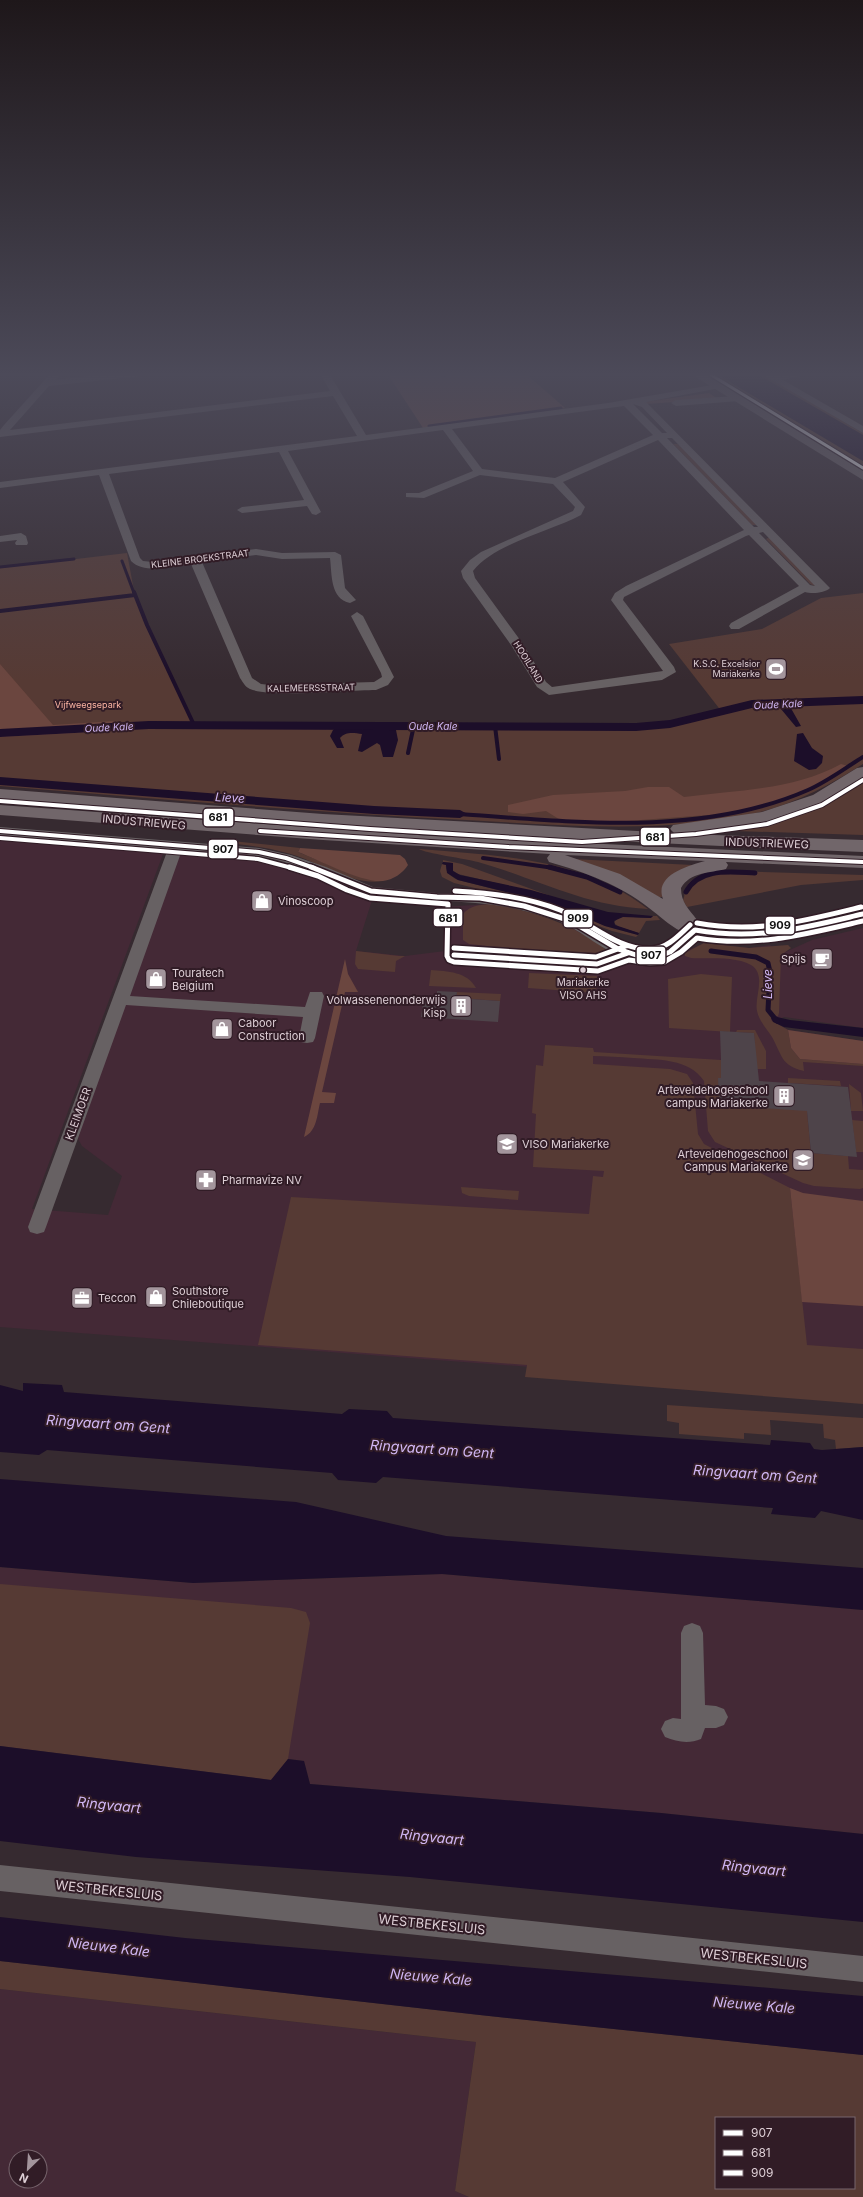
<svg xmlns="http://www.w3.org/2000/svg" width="863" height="2197" font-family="Inter,sans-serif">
  <rect width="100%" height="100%" fill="#362a30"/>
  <path fill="#442936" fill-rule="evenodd" d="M0,833L163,848V854L32,1209L108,1215L122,1176L82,1146L77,1137L177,856L188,849L246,854L285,864L373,897L356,951L405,956L445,951L449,947L450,915L441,907L491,904L576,929L612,954L625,959L648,962L668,960L704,943L749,948L770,945L781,954L812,940L863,928V1028L784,1017L773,1022L789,1030L863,1041V1392L0,1327Z
    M0,1567L193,1583L442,1574L863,1610V1834L661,1813L310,1784L304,1761L288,1759L271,1780L0,1746Z
    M0,1989L476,2042L455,2191L469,2197H0ZM16,2157H40V2181H16Z"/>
  <path fill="#563a34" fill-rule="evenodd" d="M705,373H715L863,461V468Z
    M755,373C768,373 845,423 863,433V435Z
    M673,444H678L758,525H752Z
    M768,538H772L818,585L815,586L810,584L766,539Z
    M127,553L135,596L147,625L194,725L636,727L670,724L722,712L669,644L762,629L821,598L863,593V764C830,785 798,802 760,812C668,835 560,825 466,820C311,812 155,799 0,786V568Z
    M863,776V835L735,831L722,826L756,820Z
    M213,839L300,848L298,852L354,875L383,881C351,886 318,861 287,853C263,846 237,844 212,842Z
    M419,849C500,856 582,857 648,909C584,906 538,879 478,862C467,859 424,853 419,849Z
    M572,859L693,865L663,887L662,897H659L628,880Z
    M443,860L462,864L551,896L458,874L452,870L453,863L443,862Z
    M442,864L446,865C445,873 452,877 458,880L554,904L605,926L638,935L636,937L612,931L537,903L454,883L442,877L440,871Z
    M727,871L863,875V880L801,885L687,907L683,900C685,896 684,892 686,888C692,874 714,872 727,871Z
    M491,904C538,912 574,924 612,954L515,949L469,944L463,940V914C471,905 479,905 491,904Z
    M653,916H657L660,920L646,921L639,933L619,927L614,923C621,909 643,923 653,916Z
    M704,943L749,948L788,945L791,948L781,955L779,1013L778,1016H773L771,1020L788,1030L791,1048L800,1059L863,1064V1066L803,1062L804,1071C781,1066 782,1055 772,1037C767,1029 759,1021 757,1011C754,997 767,975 751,965C735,956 709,959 691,958L685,956V953Z
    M356,951L399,956H405L396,961L395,972L358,969L355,964Z
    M431,970C447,971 468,972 476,988L429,986Z
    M529,973L597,976L596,993L528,988Z
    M701,974L732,977L730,1032L669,1028L668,979Z
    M457,992L501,994L500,1001L456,998Z
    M737,1030H755L766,1051V1069H756L754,1033L736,1032Z
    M545,1045L593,1048L594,1052L721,1060L807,1111L811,1153L848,1156L849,1169L863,1170V1188L860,1189L814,1186L803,1183L715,1142L708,1131L704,1081C689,1058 658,1060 633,1058C620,1057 606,1056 593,1056V1064L670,1069L687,1074L693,1083L698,1134L704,1144L790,1188L807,1345L863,1349V1404L525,1377L527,1365L258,1345L291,1197L589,1214L593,1176L603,1177L604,1171L533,1167L536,1114L532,1113L536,1065L543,1066Z
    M788,1078L840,1081L841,1086L788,1083Z
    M849,1084L861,1093L863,1111H851Z
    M852,1120L863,1121V1152H856Z
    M461,1187L519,1191L518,1200L469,1196L462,1193Z
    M667,1405L863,1418V1447L836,1449L835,1440L824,1438L823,1424L770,1420L771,1435L744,1433V1439L679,1434V1423L667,1421Z
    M0,1584L291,1608L306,1612L310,1623L288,1759L271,1780L0,1746Z
    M0,1961L480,2015L863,2055V2197H469L455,2191L476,2042L0,1989ZM716,2118H854V2188H716Z"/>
  <path fill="#6b463f" d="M387,373H435L444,378L452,373H525L565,408L423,428Z
    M709,393L718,399L646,404L643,402Z
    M0,664L53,725L114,721L134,730L0,737Z
    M841,764L848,766L807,791L756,808L721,814L614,822L562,821L546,811L523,814L508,812V805L553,795L625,791L648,787H669L684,797C737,790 794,790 841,764Z
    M300,848L400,855L405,859L408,865C403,873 393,880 383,881C362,883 319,860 298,852Z
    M345,959L348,974L358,992H345L322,1092L336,1093L334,1103H320C317,1115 317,1131 304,1137Z
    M788,1030L863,1041V1064L800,1059L791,1048Z
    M790,1188L803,1193L863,1201V1306L802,1302Z"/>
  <path fill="#1c0e29" d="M715,373H755L863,435V461Z
    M776,703H788L801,726L796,727Z
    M340,725H395L398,740L393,757H383L380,745L377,743L362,752L358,751L362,734C354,733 346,731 340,738L344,748H337L330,736L333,730Z
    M803,733L812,748L823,756L822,763L816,769L809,770L794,761L797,734Z
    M443,862L453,863V871L460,875L531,890L608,912L653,916L651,918L623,917L614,921L615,925L639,933L638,935L605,926L554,904L458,880L447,873L446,865L442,864Z
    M773,1016L790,1020L863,1028V1037L784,1027L773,1022L771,1018Z
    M23,1383L62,1385L64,1392L342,1414L349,1409L387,1411L393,1418L770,1445L771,1440L810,1443L814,1449L822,1450L863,1447V1520L821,1511L815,1518L771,1514L773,1508L383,1477L376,1483L338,1480L332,1473L47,1450L39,1455L0,1452V1385L23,1391Z
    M0,1479L296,1502L446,1536L863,1568V1610L442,1574L193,1583L0,1567Z
    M0,1746L271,1780L288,1759L304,1761L310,1784L661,1813L863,1834V1922L410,1877L136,1857L0,1841Z
    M0,1917L185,1938L863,1996V2055L480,2015L0,1961Z"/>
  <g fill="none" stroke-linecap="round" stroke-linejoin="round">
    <path stroke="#1c0e29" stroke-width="3" d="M429,426L561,408
      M122,561L134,593
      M0,567L74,559"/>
    <path stroke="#1c0e29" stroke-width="4" d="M134,592L147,625L194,725
      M0,611L135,595
      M495,726L499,759
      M408,753L414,725
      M460,814C574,822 701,837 808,790C828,781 845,768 863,757
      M483,858L554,868"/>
    <path stroke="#1c0e29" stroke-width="5" d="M549,867L587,877L620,892
      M686,892C699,867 731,872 755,873
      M711,951L756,957L768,963L770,972L768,1010L777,1021"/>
    <path fill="#1c0e29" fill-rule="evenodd" d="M863,696V704L752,708L670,728L636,731L149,729L0,737V729L149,721L636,723L670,720L752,700Z
      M0,777L374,806L460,810L467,814L460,818L374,814L0,785Z"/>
  </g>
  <path fill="#4e444a" d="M437,991L457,992L456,998L500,1001L498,1022L421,1017L424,996L437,997Z
    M720,1031L754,1033L759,1081L848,1087L857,1157L811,1153L807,1111L719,1105L718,1078H721V1060Z"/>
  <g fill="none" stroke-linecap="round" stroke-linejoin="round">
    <path fill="#676163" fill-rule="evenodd" d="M51,373L60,375L55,380L113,373H145L141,376L49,386L10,430L330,391L320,373H329L366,435L608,403L718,384L720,386L715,389L646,402L830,588C825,593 812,594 805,592L739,629H731L729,626L731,623L799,586L749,535L746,536L624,597L623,600L674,667L676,672L662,680L549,695L537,687L511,645L463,578L461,571L470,560L481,552L573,511L575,507L553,484L480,475L424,498L406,497V493H419L473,471L443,430L288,451L321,512L316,515L312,514L307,506L242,513L237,510L242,507L304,500L279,452L109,474L140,558L143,561L153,562L256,549L282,553L335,552L341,555L345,588L356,600L350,603C330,599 332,574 330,558L282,559L256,555L202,562L252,678L261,684L270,685L374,682L382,677L381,673L351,616L357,612L363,616L394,677L388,685L376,690C350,690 270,698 250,689C245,687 243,682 240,678L191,564C174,566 145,575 131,561L99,475L0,488V482L357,436L333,396L0,437V430L4,425ZM633,404L642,407L667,433H662ZM624,406L653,435L555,478L482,469L452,429ZM667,438H672L758,527H754ZM658,440L744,530L626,586L615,593L611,600L663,671L552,687L546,682L523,644L475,578L473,571C495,543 549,532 581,515L585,507L563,482ZM763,532L815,586L810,585L759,533Z
      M760,373H771L775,376L811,373L783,380L863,426V433Z
      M736,396L739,397V401L676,406L671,403L676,400Z
      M21,533L26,536L28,543L27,545H16L15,543L17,540L0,542V536Z
      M0,827L259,848L291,855L326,867L373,887L437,893L480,894L529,903L576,918L623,946L640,951L665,949L690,927L695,925L738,932L759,931L800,925L863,909V919C808,931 755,948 698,935C677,954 670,962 640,961C613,959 590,937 567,925C554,918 536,914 521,910C472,898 421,903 371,895C351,892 334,880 315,873C305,869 295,866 284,862C252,852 216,853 182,850L130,996L305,1007L310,992H322L324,996L315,1038L313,1042L307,1043L301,1042L299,1038L303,1017L126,1005L46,1227L44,1232L37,1234L30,1232L28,1227L168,849L0,835Z
      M692,1623L700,1626L703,1633L705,1705L716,1706L724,1709L728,1717L724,1725L716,1728H705L701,1739C689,1744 677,1742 665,1737L661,1729L665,1721L673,1718L681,1719V1633L684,1626Z
      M0,1865L863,1956V1982L0,1891Z"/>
    <path fill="#6a6164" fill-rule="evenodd" d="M689,373H703L863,471V480Z"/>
    <path fill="#71666a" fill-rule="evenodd" d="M863,767V780L825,803L771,821L685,834L863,840V852C575,841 287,824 0,799V789L323,814L674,833L670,829L673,825L762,812L813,795L857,768Z
      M0,805L431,836L863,856V868L726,862L728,865L726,869C710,873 690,872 681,888C681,903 689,909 697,920L695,923L702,926L705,930L702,934C682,939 664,919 649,908C620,885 585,872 549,862L547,858L550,854L323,840L0,815ZM565,855L705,861C688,866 654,875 663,899L620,874Z"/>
    <g stroke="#311c26" stroke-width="6">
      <path id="bus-1-far1" d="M0,831L259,852L286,858L314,868
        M260,831L508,847L863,862"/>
    </g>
    <g stroke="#311c26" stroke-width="8">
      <path id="bus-1" d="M311,867L371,891L437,897L480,898L524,906L571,921L618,949L639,956L662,955L670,952L695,930C757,941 803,928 863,914
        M454,955L597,964L628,953"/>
    </g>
    <g stroke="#311c26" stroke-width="6">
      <path id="bus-2-far1" d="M0,801L370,829L582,842L696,834L767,824L822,805L863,780
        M0,838L258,859L292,868"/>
    </g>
    <g stroke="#311c26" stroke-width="8">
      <path id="bus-2" d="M289,867L318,876L347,890L370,898L448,904L447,956L449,960L454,962L598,971L629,960L650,963L664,962L681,952L697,938C755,948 807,934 863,921"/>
    </g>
    <g stroke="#311c26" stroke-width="5">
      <path id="bus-3-far1" d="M708,373L863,468"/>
    </g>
    <g stroke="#311c26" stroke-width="8">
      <path id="bus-3" d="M455,891C491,893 527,897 560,910C590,922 618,951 652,949C668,948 679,935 690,925
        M697,923C756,934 804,921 861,907
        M454,948L596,957L626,946"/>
    </g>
    <use href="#bus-1-far1" stroke="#fff" stroke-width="4"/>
    <use href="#bus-1" stroke="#fff" stroke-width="5"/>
    <use href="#bus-2-far1" stroke="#fff" stroke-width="4"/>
    <use href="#bus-2" stroke="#fff" stroke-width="5"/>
    <use href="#bus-3-far1" stroke="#fff" stroke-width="3"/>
    <use href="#bus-3" stroke="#fff" stroke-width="5"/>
  </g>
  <linearGradient id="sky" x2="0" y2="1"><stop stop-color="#1e171a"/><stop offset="0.55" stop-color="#4c4a59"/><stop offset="1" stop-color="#4c4a59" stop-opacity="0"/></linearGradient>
  <rect width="863" height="681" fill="url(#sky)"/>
  <defs>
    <g id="stadium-square" transform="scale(1.15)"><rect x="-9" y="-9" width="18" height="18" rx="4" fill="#a3959c" stroke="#311c26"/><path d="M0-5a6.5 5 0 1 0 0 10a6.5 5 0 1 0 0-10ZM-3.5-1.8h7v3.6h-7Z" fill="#fff"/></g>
    <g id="shop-square" transform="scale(1.15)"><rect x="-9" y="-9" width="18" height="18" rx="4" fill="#a3959c" stroke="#311c26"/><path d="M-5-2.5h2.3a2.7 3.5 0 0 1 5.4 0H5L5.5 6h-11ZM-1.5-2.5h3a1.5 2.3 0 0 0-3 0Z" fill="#fff"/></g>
    <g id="cafe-square" transform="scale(1.15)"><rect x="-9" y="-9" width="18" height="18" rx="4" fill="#a3959c" stroke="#311c26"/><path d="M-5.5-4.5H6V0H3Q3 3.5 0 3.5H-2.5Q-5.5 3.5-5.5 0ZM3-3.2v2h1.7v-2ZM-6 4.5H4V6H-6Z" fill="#fff"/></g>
    <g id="building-square" transform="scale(1.15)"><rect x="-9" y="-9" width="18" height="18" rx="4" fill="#a3959c" stroke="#311c26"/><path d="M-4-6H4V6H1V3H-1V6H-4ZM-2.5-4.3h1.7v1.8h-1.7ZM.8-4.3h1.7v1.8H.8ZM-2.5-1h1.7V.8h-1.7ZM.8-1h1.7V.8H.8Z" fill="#fff"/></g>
    <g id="school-square" transform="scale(1.15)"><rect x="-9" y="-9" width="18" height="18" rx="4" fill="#a3959c" stroke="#311c26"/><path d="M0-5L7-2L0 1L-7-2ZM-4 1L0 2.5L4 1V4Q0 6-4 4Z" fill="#fff"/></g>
    <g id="university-square" transform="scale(1.15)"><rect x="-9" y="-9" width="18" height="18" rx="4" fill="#a3959c" stroke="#311c26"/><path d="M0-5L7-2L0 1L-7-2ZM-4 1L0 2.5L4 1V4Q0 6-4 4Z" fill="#fff"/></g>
    <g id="pharmacy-square" transform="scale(1.15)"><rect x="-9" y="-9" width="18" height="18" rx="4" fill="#a3959c" stroke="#311c26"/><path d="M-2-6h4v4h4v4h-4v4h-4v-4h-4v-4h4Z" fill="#fff"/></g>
    <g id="office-square" transform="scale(1.15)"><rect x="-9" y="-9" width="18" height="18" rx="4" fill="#a3959c" stroke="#311c26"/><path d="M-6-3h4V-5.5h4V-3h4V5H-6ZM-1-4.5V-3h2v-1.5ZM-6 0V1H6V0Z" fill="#fff"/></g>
  </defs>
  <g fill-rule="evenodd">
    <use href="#stadium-square" x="776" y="669"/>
    <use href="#shop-square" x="262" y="901"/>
    <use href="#cafe-square" x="822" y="959"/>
    <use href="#shop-square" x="156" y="979"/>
    <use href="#building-square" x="461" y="1006"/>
    <use href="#shop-square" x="222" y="1029"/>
    <use href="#building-square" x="784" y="1096"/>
    <use href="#school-square" x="507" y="1144"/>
    <use href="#university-square" x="803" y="1160"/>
    <use href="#pharmacy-square" x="206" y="1180"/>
    <use href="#shop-square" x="156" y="1297"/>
    <use href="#office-square" x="82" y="1298"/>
  </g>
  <circle fill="#decfd6" stroke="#311c26" stroke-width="1.5" cx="583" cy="970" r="3.5"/>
  <g text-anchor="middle" stroke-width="4" stroke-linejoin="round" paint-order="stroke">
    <g font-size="9" fill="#decfd6" stroke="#311c26">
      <text transform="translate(200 559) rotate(-7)" y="3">KLEINE BROEKSTRAAT</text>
      <text transform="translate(528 662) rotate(58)" y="3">HOOILAND</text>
      <text transform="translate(311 688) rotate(-1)" y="3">KALEMEERSSTRAAT</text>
    </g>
    <g font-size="9" fill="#decfd6" stroke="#311c26" text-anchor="end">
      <text x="760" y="667">K.S.C. Excelsior<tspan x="760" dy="10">Mariakerke</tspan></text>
    </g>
    <g font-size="9" fill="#fdb5a4" stroke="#311c26">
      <text x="88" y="708">Vijfweegsepark</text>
    </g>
    <g font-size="10" font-style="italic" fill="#d0b6f3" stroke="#311c26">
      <text transform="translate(778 704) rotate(-3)" y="4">Oude Kale</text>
      <text x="433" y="730">Oude Kale</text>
      <text transform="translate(109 727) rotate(-3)" y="4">Oude Kale</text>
    </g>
    <g font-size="10" fill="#decfd6" stroke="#311c26">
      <text x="583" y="986">Mariakerke<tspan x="583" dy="13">VISO AHS</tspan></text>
    </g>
    <g font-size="11" fill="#decfd6" stroke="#311c26">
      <text transform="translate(144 822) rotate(5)" y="4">INDUSTRIEWEG</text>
      <text transform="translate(767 843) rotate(2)" y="4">INDUSTRIEWEG</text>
      <text transform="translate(78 1114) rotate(-70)" y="4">KLEIMOER</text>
    </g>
    <g font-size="11" fill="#decfd6" stroke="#311c26" text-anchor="start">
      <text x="278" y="905">Vinoscoop</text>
      <text x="806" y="963" text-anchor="end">Spijs</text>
      <text x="172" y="977">Touratech<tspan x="172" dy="13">Belgium</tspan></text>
      <text x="446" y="1004" text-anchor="end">Volwassenenonderwijs<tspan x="446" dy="13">Kisp</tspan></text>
      <text x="238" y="1027">Caboor<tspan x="238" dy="13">Construction</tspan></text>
      <text x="768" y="1094" text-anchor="end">Arteveldehogeschool<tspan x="768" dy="13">campus Mariakerke</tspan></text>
      <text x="522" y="1148">VISO Mariakerke</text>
      <text x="788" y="1158" text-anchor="end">Arteveldehogeschool<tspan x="788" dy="13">Campus Mariakerke</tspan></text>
      <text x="222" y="1184">Pharmavize NV</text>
      <text x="172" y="1295">Southstore<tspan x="172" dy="13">Chileboutique</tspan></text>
      <text x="98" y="1302">Teccon</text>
    </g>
    <g font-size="12" font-style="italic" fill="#d0b6f3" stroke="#311c26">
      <text transform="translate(230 798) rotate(4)" y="4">Lieve</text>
      <text transform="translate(768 984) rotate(-90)" y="4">Lieve</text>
    </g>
    <g font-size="13" fill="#decfd6" stroke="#311c26">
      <text transform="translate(109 1890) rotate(6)" y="5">WESTBEKESLUIS</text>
      <text transform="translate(432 1924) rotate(6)" y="5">WESTBEKESLUIS</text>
      <text transform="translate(754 1958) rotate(6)" y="5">WESTBEKESLUIS</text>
    </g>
    <g font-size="14" font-style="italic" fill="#d0b6f3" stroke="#311c26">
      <text transform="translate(108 1424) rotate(4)" y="5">Ringvaart om Gent</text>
      <text transform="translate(432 1449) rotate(4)" y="5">Ringvaart om Gent</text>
      <text transform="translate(755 1474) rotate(4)" y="5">Ringvaart om Gent</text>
      <text transform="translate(109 1805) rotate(6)" y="5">Ringvaart</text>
      <text transform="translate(432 1837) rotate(6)" y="5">Ringvaart</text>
      <text transform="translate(754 1868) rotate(6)" y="5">Ringvaart</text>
      <text transform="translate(109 1947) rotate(7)" y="5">Nieuwe Kale</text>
      <text transform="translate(431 1977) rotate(5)" y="5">Nieuwe Kale</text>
      <text transform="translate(754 2005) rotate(5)" y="5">Nieuwe Kale</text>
    </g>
  </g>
  <g stroke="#311c26" stroke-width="1.5">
    <rect x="203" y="808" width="31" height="19" rx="4" fill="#fff"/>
    <rect x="640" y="827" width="30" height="19" rx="4" fill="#fff"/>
    <rect x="208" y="839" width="30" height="20" rx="4" fill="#fff"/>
    <rect x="433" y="908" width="30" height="19" rx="4" fill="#fff"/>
    <rect x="563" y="909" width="30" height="19" rx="4" fill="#fff"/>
    <rect x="765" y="916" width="30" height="19" rx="4" fill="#fff"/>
    <rect x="636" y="946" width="30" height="19" rx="4" fill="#fff"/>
  </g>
  <g font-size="11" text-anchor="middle" font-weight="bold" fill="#111">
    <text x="218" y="821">681</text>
    <text x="655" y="841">681</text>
    <text x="223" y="853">907</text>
    <text x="448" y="922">681</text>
    <text x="578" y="922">909</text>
    <text x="780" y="929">909</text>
    <text x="651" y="959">907</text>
  </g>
  <rect x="715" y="2117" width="140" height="72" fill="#311c26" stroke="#76646c"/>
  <rect x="723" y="2130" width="20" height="6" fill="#ffffff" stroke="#76646c"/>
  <text x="751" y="2137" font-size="12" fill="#decfd6">907</text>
  <rect x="723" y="2150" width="20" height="6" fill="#ffffff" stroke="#76646c"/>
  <text x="751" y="2157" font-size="12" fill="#decfd6">681</text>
  <rect x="723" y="2170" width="20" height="6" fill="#ffffff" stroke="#76646c"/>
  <text x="751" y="2177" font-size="12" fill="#decfd6">909</text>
  <g transform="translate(28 2169) rotate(205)"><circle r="19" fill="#311c26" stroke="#76646c"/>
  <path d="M0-3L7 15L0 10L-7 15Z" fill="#a3959c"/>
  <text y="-6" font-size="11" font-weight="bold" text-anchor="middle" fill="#decfd6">N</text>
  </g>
</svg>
